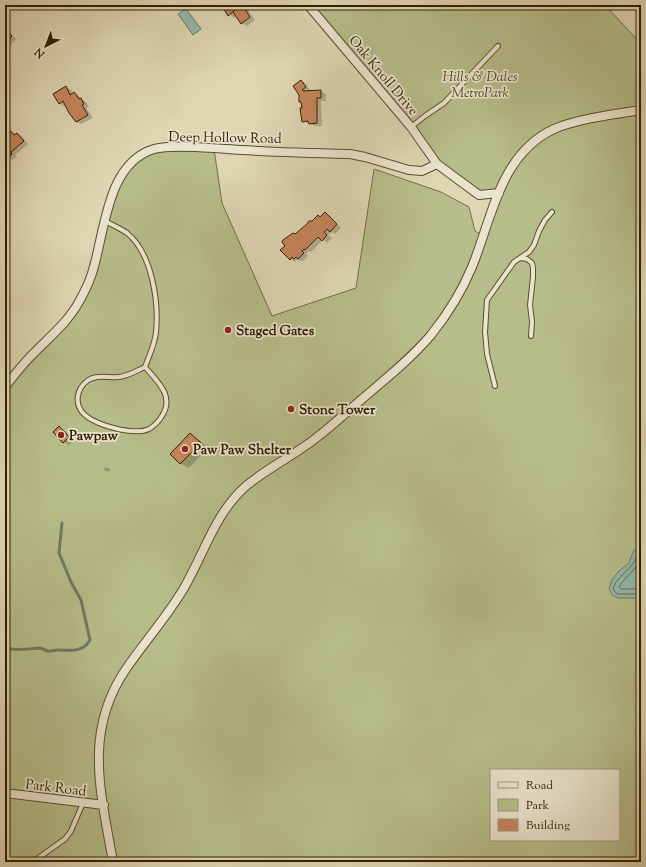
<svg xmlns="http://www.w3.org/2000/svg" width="646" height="867" font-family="'Sorts Mill Goudy',serif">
  <rect width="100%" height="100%" fill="#dfd6b4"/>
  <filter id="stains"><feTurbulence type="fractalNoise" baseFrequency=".005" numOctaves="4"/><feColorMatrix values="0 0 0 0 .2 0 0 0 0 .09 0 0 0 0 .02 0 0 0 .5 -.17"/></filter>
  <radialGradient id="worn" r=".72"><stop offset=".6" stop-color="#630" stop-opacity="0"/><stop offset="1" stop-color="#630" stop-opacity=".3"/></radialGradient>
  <path fill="#b6bd8a" stroke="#746e45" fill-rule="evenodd" d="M308,5H605L641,44V862H5V387L79,302L106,213L127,169L154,149H214L222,203L272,316L356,288L374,169L441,192L469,207L475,231L484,236L498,193L479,195L437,164ZM491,770H619V840H491Z"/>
  <path fill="#94b9aa" stroke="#6d7b66" d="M186,9L201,29L193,35L178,14Z
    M641,544V598H618L612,595L609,589L612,580L618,572L629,563L633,552Z"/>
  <path fill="#0003" d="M213,5H250L246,7L255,20L247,26L242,23L237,15L234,18L227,12Z
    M5,28L16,39L5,52Z
    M5,52L10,57L5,63Z
    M301,81L306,84L310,90L308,92L321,91L326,94V101H321L322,126H315L303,121Z
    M66,87L71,90L73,94L74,93L79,96L81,99L86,102L89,107L86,108L93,118L81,124L76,122L66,105L64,106L59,103Z
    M5,121L9,128L8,129L16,135L17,134L22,137L28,144L15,155L17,157L12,160L5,155Z
    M325,213L330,216L341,228L335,234L332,232L328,235L332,238L327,243L323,240L311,252L309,251L306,254L308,256L303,261L297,260L295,262L290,259L295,235L319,216L321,217Z
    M59,428L64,430L74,440L69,445L64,442Z
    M191,435L198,439L208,448L189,468L181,464L172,454Z
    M105,467L110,469L109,472L104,470Z"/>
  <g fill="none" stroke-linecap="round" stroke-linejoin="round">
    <path stroke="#636c55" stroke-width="1" d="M641,549C636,554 636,561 631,566C624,575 617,577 613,589L615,592L618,594H641
      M641,557C637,570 626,575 619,587L621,589H641"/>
    <path stroke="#6d7b66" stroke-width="3" d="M5,648C17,651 27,649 39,648C43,648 44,650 47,651C50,652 54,650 57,650C69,650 83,653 90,640L81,600L71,582L59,553L62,523"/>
  </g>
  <path fill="#c6855b" stroke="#321e00" d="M212,5H242L250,17L241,24L233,12L235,10L228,16L223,8L221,10L218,5L216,7Z
    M5,29L12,36L5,44Z
    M301,80L306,87L302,90L303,91L321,90V98H317V123L309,124L308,121L302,122L300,108H302L301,102H299V95L293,86Z
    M66,86L70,95L74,92L79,99L81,98L84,104L82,105L88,115L76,122L69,113L63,101L59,104L53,94Z
    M5,128L6,129L8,128L14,135L17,133L24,141L11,152L12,154L7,158L5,156Z
    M325,212L337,224L330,232L327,229L324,232L327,235L322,241L318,237L305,250L304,249L302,251L304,253L298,259L296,257L294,259L292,257L290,260L280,250L285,246L282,242L283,240L293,233L295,234L307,224L309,221H312L318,215L320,217Z
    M59,426L69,437L63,443L53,432Z
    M190,433L201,443L180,464L170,454Z"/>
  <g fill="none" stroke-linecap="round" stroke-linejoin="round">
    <g stroke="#5d4c2d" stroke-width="6">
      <path id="service" d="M411,127L425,116L444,103L498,46
        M105,221C112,225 120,228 127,233C152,253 159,302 156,332C155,344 149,356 145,367C157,381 175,396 162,416C159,421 154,426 149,429C134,436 94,425 83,413C74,403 77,389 87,381C96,374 109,378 119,377C128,376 136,371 145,367
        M520,258L527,259L532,263L533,268V277L530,305L532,322L531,336
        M495,386L487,354L485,332L487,300L514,262L529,252L534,245L539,231L545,220L552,212
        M34,861L65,839L71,831L83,803"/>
    </g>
    <g stroke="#5d4c2d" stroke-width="10">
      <path id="minor" d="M308,5L411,127L437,164L479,195L499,193
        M5,387C13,377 21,366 30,357C47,339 68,323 80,300C85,291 90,281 93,270C105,231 107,163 154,149C173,144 207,148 227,149C268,152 309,153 350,154L365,157L409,170L422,171L437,164
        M5,793L104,805
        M113,862C101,793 83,732 126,669C145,641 167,617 184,588C204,554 215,513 246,486C265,470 287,459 308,444C324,433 339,419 354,406C380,383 408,362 431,335C447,315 462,291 472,267C492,218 500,154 554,129C577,119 615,114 641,110"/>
    </g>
    <use href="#service" stroke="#eae4ce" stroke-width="4"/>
    <use href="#minor" stroke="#eae4ce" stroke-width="8"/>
  </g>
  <g fill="#8f2418" stroke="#eae4ce" stroke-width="1.5">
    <circle cx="228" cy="330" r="4"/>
    <circle cx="291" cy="409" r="4"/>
    <circle cx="61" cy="435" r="4"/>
    <circle cx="185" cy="449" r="4"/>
  </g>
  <g text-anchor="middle" stroke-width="3.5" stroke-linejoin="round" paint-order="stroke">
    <g font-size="14" fill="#321e00" stroke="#eae4ce">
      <text transform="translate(384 75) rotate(50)" y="5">Oak Knoll Drive</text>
      <text transform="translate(225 137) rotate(1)" y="5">Deep Hollow Road</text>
      <text transform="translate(56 787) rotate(7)" y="5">Park Road</text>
    </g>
    <g font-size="14" font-style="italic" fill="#534622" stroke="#eae4ce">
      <text x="480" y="81">Hills &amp; Dales<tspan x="480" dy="16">MetroPark</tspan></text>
    </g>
    <g font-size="14" font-weight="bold" fill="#321e00" stroke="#eae4ce" text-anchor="start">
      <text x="236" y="335">Staged Gates</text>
      <text x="299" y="414">Stone Tower</text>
      <text x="69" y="440">Pawpaw</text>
      <text x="193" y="454">Paw Paw Shelter</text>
    </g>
  </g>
  <rect width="646" height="867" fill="none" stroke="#dfd6b4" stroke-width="20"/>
  <rect x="6" y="6" width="634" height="855" fill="none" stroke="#321e00" stroke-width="2"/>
  <rect x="10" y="10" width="626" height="847" fill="none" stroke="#321e00"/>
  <rect x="490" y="769" width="130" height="72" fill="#eae4ce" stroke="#a0957c"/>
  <rect x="498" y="782" width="20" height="6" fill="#eae4ce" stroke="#a0957c"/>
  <text x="526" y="789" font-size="12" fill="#321e00">Road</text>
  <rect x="498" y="799" width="20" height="12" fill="#b6bd8a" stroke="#a0957c"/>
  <text x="526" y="809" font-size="12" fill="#321e00">Park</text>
  <rect x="498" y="819" width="20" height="12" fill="#c6855b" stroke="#a0957c"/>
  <text x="526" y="829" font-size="12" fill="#321e00">Building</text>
  <g transform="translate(46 46) rotate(222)" stroke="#eae4ce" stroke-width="3" paint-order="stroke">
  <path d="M0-3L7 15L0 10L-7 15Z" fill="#321e00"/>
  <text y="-6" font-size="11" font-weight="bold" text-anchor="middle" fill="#321e00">N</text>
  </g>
  <rect width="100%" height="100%" filter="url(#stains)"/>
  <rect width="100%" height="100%" fill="url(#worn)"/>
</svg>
